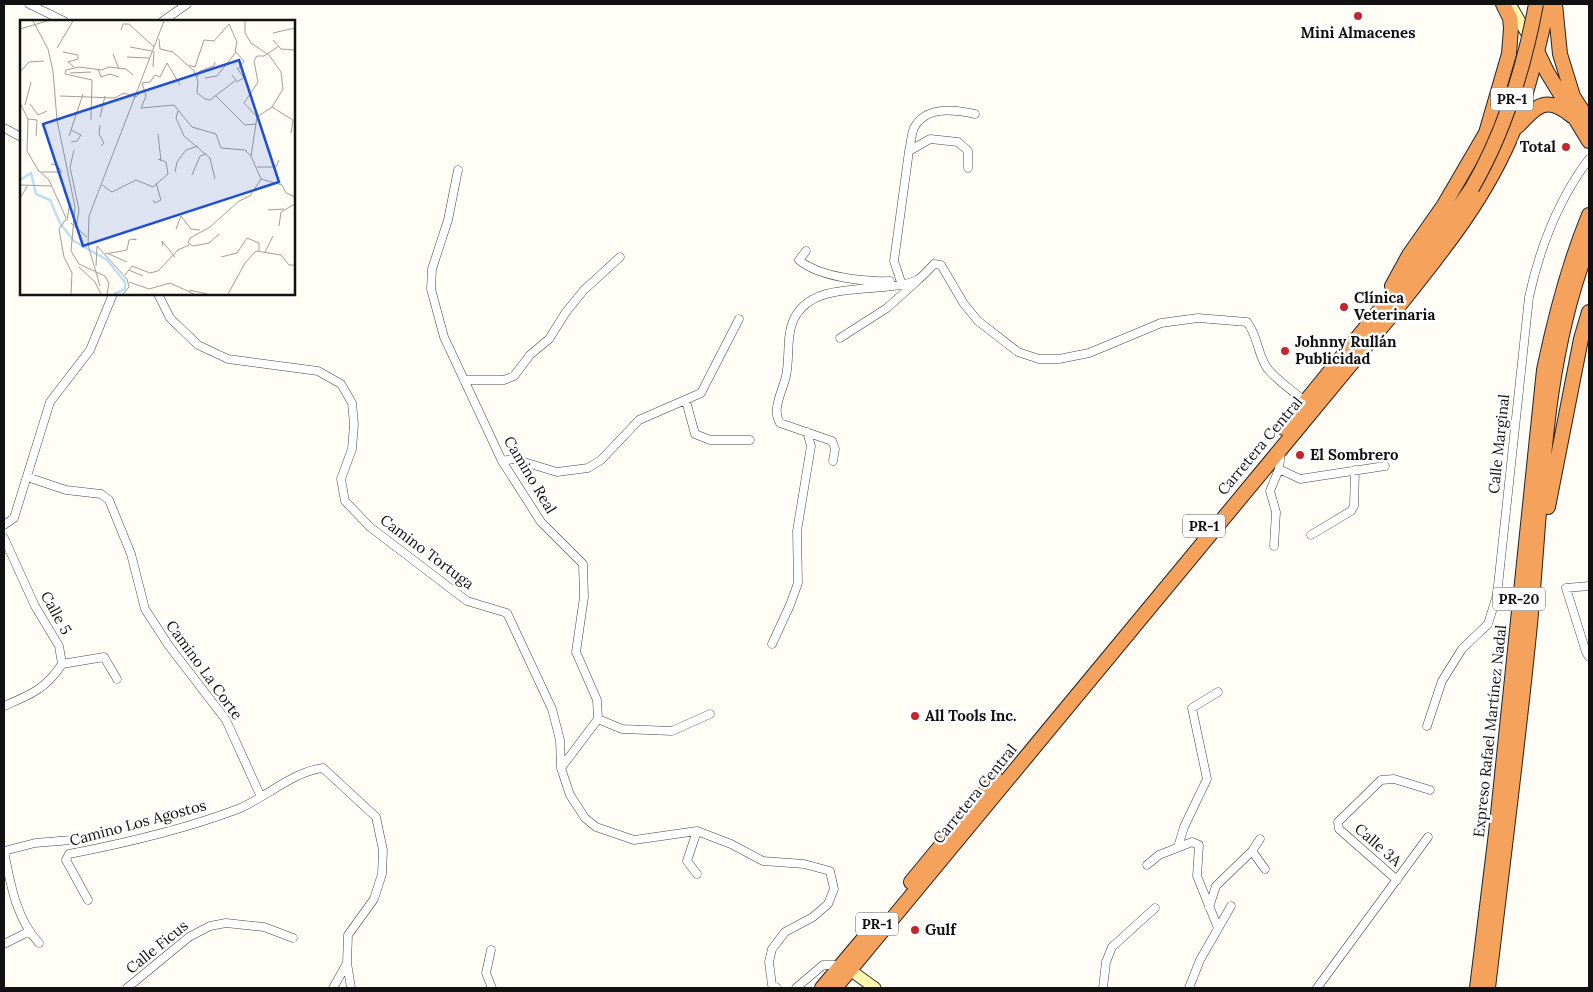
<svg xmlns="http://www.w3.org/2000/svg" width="1593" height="992" font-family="Lora,serif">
  <rect width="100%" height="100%" fill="#fffdf5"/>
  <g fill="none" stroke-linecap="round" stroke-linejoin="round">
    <g stroke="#444" stroke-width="9">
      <path id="street" d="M29,4L64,21
        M163,21L187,4
        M4,128L21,137
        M909,151C911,144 911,134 914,128C926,105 955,110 975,114
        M458,170L448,220L432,269L431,289L444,337L502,461L541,522L583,564L584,597L576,652L597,700L598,719L561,768
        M806,251L799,260C819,277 864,282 890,281
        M902,285L894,261L909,151L930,139L958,142L968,151V168
        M158,294L170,318L198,345L228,359L318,371L341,384L352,403L354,424L352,449L341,479L345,501L370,527L467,601L507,613L552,709L560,740L561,768L570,795L585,818L596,827L634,840L697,831L731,844L763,861L804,864L830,871L834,889L828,904L813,917L785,932L772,949L769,962L772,985L777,988
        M840,338L887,308L917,281
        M464,380H504L514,376L530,355L549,339L566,312L584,290L620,257
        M686,401L695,434L710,440H750
        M502,461L514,459L557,472L588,468L601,460L639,420L701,393L739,319
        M833,461L835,449L832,441L780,423C771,410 783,390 786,376C790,358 786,335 794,319C814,277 882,296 917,280C923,277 929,269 934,264L941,265L964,304L978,321L1018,352L1039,359H1059L1089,353L1161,323L1198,318L1247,322C1258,336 1257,353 1267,368C1277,381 1294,391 1305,402
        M1279,469L1300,479L1385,466
        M27,477L66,490L101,494L109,500L131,554L145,609L169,646L226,720L261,797
        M4,525L14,518L50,402L90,350L113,294
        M1311,535L1351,511L1354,506L1355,470
        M4,538L35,606L59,646L62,664C46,689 30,695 4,706
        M1274,546L1276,512L1270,491L1279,469L1281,451
        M1589,586L1566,588L1586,652L1589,657
        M772,644L790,605L798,583L797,531L811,446L807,432
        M62,664L104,657L117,679
        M598,719L622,729L672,731L710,714
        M1427,726L1442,681L1462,649L1488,624L1497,595L1529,297C1540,247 1558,200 1589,159
        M1178,847L1184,827L1207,779L1192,708L1218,692
        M1252,851L1265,869
        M1147,865L1159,855L1192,842L1199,845L1197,876L1218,928
        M697,874L687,861L697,831
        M1397,880L1339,829L1338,822L1381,780L1394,779L1430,790
        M88,900L66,860L69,854C126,843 183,830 238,809C267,797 292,772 323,768L376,817L383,850L382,874L374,899L348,935L347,963L351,988
        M1209,907L1216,886L1252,851L1260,839
        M39,943C16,919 10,882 4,851L35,843L84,839
        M4,944L28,932
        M491,950L486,973L492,988
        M127,988L189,937L210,926L226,923L264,927L293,938
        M333,988L346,965
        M796,988L823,965H842
        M1103,988L1106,962L1112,947L1155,908
        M1189,988L1200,960L1231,906
        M1317,988L1428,837"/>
    </g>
    <g stroke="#333" stroke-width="13">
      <path id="secondary" d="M1510,4L1531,41
        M850,970L875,988"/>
    </g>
    <g stroke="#222" stroke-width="16">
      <path id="highway" d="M1555,4L1560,54L1573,96
        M1538,53L1547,72L1589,141
        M1569,90L1589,121
        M1518,126C1537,105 1547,95 1572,116
        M1392,286L1409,255L1444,205L1486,133L1509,54L1511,28L1510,18L1503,4
        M1284,428L1432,246L1472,188
        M1548,507L1581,339L1589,312
        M911,882L996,779
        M822,988L865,937
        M835,988L1390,317C1437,258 1486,200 1514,129C1529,88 1539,46 1548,4
        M1477,988L1496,833L1544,370C1555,317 1568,266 1589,215
        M1488,988C1502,867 1518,746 1530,624C1542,498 1542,364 1589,244"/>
    </g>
    <use href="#street" stroke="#fff" stroke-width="8"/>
    <use href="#secondary" stroke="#fff6b0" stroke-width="11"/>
    <use href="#highway" stroke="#f5a25d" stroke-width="14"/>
    <g stroke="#222" stroke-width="16" stroke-linecap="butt">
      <path id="highway-bridge" d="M1472,188C1505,131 1524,68 1536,4"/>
    </g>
    <use href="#highway-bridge" stroke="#f5a25d" stroke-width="14"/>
  </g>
  <g fill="#c4262e" stroke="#fff" stroke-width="2">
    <circle cx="1358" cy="16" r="5"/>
    <circle cx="1566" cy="147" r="5"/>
    <circle cx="1344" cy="307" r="5"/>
    <circle cx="1285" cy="351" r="5"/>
    <circle cx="1300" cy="455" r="5"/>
    <circle cx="915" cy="716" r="5"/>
    <circle cx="915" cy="930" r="5"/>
  </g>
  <g text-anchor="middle" stroke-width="5" stroke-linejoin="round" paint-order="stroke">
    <g fill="#fff" stroke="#585858" stroke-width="1">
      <rect x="1491" y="87.5" width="42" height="23" rx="4"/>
      <rect x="1183" y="514.5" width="42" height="23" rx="4"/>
      <rect x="1493" y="587.5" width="52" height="23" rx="4"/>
      <rect x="856" y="912.5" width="42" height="23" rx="4"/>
    </g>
    <g font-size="14" font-weight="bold" fill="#111">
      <text x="1512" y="104">PR-1</text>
      <text x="1204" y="531">PR-1</text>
      <text x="1519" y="604">PR-20</text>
      <text x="877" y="929">PR-1</text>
    </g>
    <g font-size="15" font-weight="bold" fill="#111" stroke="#fff" text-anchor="start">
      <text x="1358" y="38" text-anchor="middle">Mini Almacenes</text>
      <text x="1556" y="152" text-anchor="end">Total</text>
      <text x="1354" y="303">Clínica<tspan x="1354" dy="17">Veterinaria</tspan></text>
      <text x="1295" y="347">Johnny Rullán<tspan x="1295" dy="17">Publicidad</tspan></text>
      <text x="1310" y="460">El Sombrero</text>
      <text x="925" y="721">All Tools Inc.</text>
      <text x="925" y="935">Gulf</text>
    </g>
    <g font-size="15" fill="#111" stroke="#fff">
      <text transform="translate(1499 444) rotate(-84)" y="5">Calle Marginal</text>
      <text transform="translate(1260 446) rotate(-50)" y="5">Carretera Central</text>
      <text transform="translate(530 475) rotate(59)" y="5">Camino Real</text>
      <text transform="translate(427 552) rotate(37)" y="5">Camino Tortuga</text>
      <text transform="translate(56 613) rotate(61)" y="5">Calle 5</text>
      <text transform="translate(204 670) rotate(54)" y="5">Camino La Corte</text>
      <text transform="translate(1490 731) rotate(-84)" y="5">Expreso Rafael Martínez Nadal</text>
      <text transform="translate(975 794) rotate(-51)" y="5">Carretera Central</text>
      <text transform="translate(138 823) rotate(-15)" y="5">Camino Los Agostos</text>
      <text transform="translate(1378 845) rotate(41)" y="5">Calle 3A</text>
      <text transform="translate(157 947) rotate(-39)" y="5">Calle Ficus</text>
    </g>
  </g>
  <g transform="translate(20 20)">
    <rect width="275" height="275" fill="#fffdf5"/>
    <path fill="none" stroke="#b9e0f7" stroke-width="2.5" d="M0,160L11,153L16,174L30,180L40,203L54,221L87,240L105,262V269L94,274"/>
    <path fill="none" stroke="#a09f9a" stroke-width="1" d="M13,1L28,29L33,51L37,100L55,187L51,231L59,244L85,256L89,263L87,274M225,1V13L231,23L249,35L261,52L263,69L252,87L237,97M0,9L27,1M101,10L103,4H109L134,27M253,13L275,8M139,19L140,29L153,32L174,51L178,61L177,73L185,79L190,80L216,60L212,55M253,20L261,29L275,30M110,27L132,31M37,28L53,1M43,32L58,35V39L48,42L54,47M93,34L99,49M107,37L129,38M169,45L175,47L184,20L194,21L209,4L217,22L215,31L224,41L218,49M133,47L134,31M78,49L81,57L90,54L99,57M0,52L9,42L24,41M50,53L71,52M45,54L46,50L59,47L82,50L89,47L106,49L113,55M45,54L72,60L71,100M177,57L180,51L194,46L195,42M185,58L197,56L216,32M216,62L224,58L217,48M160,65L147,43L140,57L135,55L130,62L122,63L126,76L121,88L154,85L172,107L196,114L201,128L225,130L231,136L241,159M195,75L225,105L236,104M40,76L95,78L104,73L116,77L122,71M0,83L8,99L7,131L18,150L29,160L46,198M10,84L18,95L27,91M5,85L11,62M252,87L273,100L271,113M158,91L156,98L164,116L190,138L195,159M80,97L85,76M237,97L224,83L238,62L234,41L237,36H244L259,26M8,99L17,100L16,116M80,105L79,114L84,123L81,126M138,114L141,141M49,116L63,74M51,122L57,121L61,115L51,110M54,130L50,147L59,190L56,208M231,136L237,97M237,147H256L259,140M21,152H42L37,145L31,144M155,152L157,142L166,130L178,126M172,155L180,136L186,134M241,159L262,165L266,173L275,177M0,165L32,166M82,165L92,172L116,160L133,167L148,154L146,142L138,139M0,178L8,165M133,180L135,183L141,180L136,163M248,190L264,189M46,199L39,209L44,237L52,253L51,274M47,200L50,182M51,203L67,217M259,206L261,192L275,184M156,209L161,196L171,209L180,210M199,214L189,223L173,226L168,223L170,218L190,207L219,181L230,176L241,159M77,226L107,259L109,267L103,274M143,226L142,221L155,237M245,232L253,216M85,234L107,230L109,220L116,219V220L113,219M89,234L107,242M201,237L217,233L227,218L239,223V231M76,246L77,226M59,247L75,262L81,274M109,250L123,256M105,255L112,246L130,253L138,251L158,230L169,225M109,262L129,269L150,263L174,274M80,266L68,225L69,196L144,1M169,270L187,274M208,274L225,243L236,231L261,235L269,245H275"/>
    <path fill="#1d4ed8" fill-opacity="0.15" stroke="#1d4ed8" stroke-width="2.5" d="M219,40L259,162L63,226L23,104Z"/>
    <rect width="275" height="275" fill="none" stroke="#111" stroke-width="2.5"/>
  </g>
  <rect width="1593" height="992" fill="none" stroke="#111111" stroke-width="10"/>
</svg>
